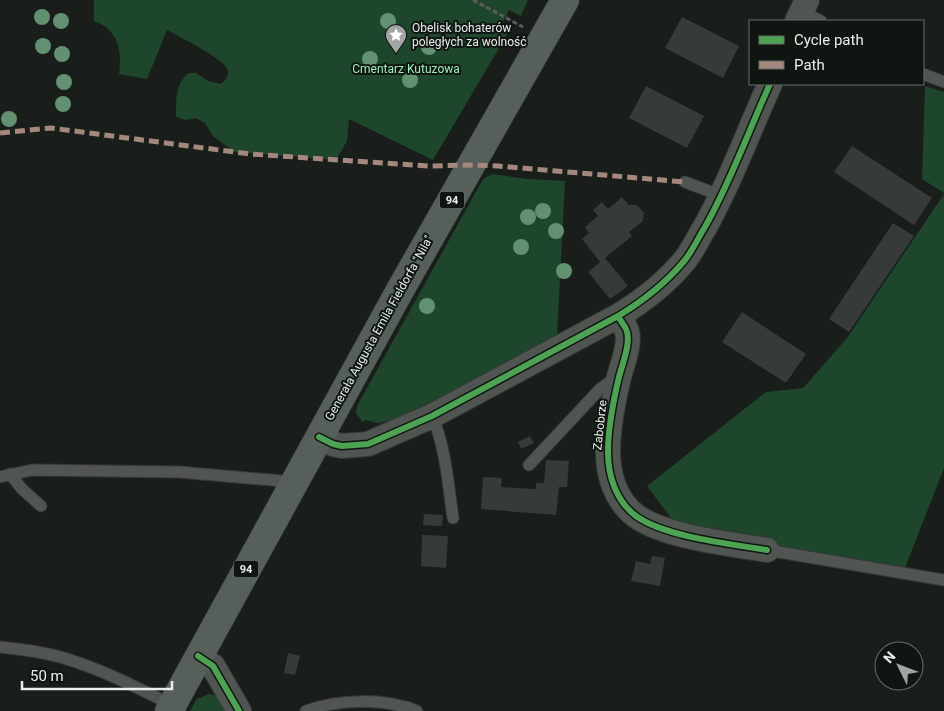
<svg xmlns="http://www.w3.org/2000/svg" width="944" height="711" font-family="Roboto,sans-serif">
  <rect width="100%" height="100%" fill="#191e1b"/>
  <path fill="#1e462d" d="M94,0H528L521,16L509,10L501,26L509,31L433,160L349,119L347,141L336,160L234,152L213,136L205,123L196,118L186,120L176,117C176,99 175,86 188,73H196L208,81L221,84C225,81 229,77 228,71C227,60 178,36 167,30L147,79L119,74C121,59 121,41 108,29C105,25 98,23 94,21Z
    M925,86L944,92V193L922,179Z
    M492,174L528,179L565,181L557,336L426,405L395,420L378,423L365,420L363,423L356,413L357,406L483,179Z
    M944,194V468L901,578L689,542L647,486L766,392L803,388L847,338Z
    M209,694L217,696L226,711H190L197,699Z"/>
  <path fill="#363a38" d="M682,17L739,46L723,78L665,48Z
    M646,86L704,116L687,148L629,118Z
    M852,146L932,198L914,225L834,172Z
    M622,197L629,205H637L644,213L643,221L629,232L632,236L605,258L628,286L610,299L588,272L600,262L582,239L589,233L585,227L598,216L593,210L602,202L608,209Z
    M893,223L914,236L849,332L829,319Z
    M742,312L806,354L786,383L722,342Z
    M530,436L534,443L521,449L518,442Z
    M546,460L569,461L567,487H559L556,515L481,509L483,477L502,478L501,487L536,489V483H544Z
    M424,514L443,515L442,526L423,525Z
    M422,535L448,536L446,568L421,566Z
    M652,556L665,558L660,586L631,581L636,561L650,564Z
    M288,653L300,656L295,675L284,673Z"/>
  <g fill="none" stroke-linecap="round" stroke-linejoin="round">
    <g stroke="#363937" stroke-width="13">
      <path id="service" d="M802,11L821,21
        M923,74L944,82
        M685,182L722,196
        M432,416C446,448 448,484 453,518
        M529,465L600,389L617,377
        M10,474L22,489L41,506
        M0,477L32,470L179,472L294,482
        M767,550L944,580
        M0,647C26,650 52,653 76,662C109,673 140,689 172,705
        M306,711C338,699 385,698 417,711"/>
    </g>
    <g stroke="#363937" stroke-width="26">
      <path id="minor" d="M797,21L807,0
        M618,316C620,320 624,325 626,329C632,341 622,365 619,377C613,402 608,427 608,452C608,476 616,501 636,516C665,537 731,544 767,550
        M319,437L333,444L342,446L368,444L432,416L618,316C643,301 666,283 685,260C693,250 698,238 705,227C731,181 748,132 770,84
        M198,656L213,666L239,711"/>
    </g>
    <g stroke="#363937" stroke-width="29">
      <path id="primary" d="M169,711L399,292L565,0"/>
    </g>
    <path stroke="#5a5c5a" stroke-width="3" stroke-dasharray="5 2.5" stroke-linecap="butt" d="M473,0L523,27"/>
    <use href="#service" stroke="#515552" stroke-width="11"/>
    <use href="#minor" stroke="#515552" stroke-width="24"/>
    <use href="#primary" stroke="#565f5a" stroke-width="28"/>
    <path stroke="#a5887d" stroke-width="5" stroke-dasharray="10 5" stroke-linecap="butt" d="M0,133L51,128L250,154L429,166L472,165L498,166L685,182"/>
    <g stroke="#0f1611" stroke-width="9">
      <path id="cycleway" d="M618,316C620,320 624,325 626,329C632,341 622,365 619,377C613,402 608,427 608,452C608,476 616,501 636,516C665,537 731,544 767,550
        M319,437L333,444L342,446L368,444L432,416L618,316C643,301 666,283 685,260C693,250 698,238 705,227C731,181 748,132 770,84
        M198,656L213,666L239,711"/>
    </g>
    <use href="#cycleway" stroke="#4ca352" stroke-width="6"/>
  </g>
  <g fill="#629171">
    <circle cx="42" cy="17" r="8"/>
    <circle cx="61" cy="21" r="8"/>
    <circle cx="388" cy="21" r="8"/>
    <circle cx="43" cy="46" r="8"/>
    <circle cx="429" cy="47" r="8"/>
    <circle cx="62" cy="54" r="8"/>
    <circle cx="370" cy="59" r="8"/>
    <circle cx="410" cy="80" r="8"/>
    <circle cx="64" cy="82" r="8"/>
    <circle cx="63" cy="104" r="8"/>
    <circle cx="9" cy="119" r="8"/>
    <circle cx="543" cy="211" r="8"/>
    <circle cx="528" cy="217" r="8"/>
    <circle cx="556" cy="231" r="8"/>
    <circle cx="521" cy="247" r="8"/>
    <circle cx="564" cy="271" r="8"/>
    <circle cx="427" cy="306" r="8"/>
  </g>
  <defs>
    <g id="sight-pin" transform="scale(1.125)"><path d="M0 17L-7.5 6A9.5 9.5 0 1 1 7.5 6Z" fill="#a1a6a3" stroke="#0f1611"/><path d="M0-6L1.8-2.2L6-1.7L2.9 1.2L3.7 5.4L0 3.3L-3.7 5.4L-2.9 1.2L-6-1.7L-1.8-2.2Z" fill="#fff"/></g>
  </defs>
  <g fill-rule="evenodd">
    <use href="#sight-pin" x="396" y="35"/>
  </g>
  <g text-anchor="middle" stroke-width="4" stroke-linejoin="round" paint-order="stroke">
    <g fill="#0f1611" stroke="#a8aeaa" stroke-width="1">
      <rect x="439.5" y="191.5" width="25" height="17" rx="4"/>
      <rect x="233.5" y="560.5" width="25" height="17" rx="4"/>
    </g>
    <g font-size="11" font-weight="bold" fill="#eaefec">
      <text x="452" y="204">94</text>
      <text x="246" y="573">94</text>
    </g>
    <g font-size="12" fill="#eaefec" stroke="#0f1611" text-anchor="start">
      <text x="412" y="32">Obelisk bohaterów<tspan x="412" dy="14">poległych za wolność</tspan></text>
    </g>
    <g font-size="12" fill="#9eefb8" stroke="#0f1611">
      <text x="406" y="73">Cmentarz Kutuzowa</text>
    </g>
    <g font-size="12" fill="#eaefec" stroke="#0f1611">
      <text transform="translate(379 328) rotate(-61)" y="4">Generała Augusta Emila Fieldorfa "Nila"</text>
      <text transform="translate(600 425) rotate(-84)" y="4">Zabobrze</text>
    </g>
  </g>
  <rect x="749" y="20" width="175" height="65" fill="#0f1611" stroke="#676d69"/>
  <rect x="759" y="36" width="25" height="8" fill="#4ca352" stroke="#676d69"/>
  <text x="794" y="45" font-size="15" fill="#eaefec">Cycle path</text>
  <rect x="759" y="61" width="25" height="8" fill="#a5887d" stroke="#676d69"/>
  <text x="794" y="70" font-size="15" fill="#eaefec">Path</text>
  <g transform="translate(899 666) rotate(312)"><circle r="24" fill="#0f1611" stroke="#676d69"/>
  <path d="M0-4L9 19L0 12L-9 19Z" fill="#a1a6a3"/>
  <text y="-8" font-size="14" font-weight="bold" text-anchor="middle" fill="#eaefec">N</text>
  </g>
  <path d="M22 681v8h150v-8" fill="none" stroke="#eaefec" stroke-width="2.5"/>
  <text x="30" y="681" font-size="15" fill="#eaefec" stroke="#0f1611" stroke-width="4" paint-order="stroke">50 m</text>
</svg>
